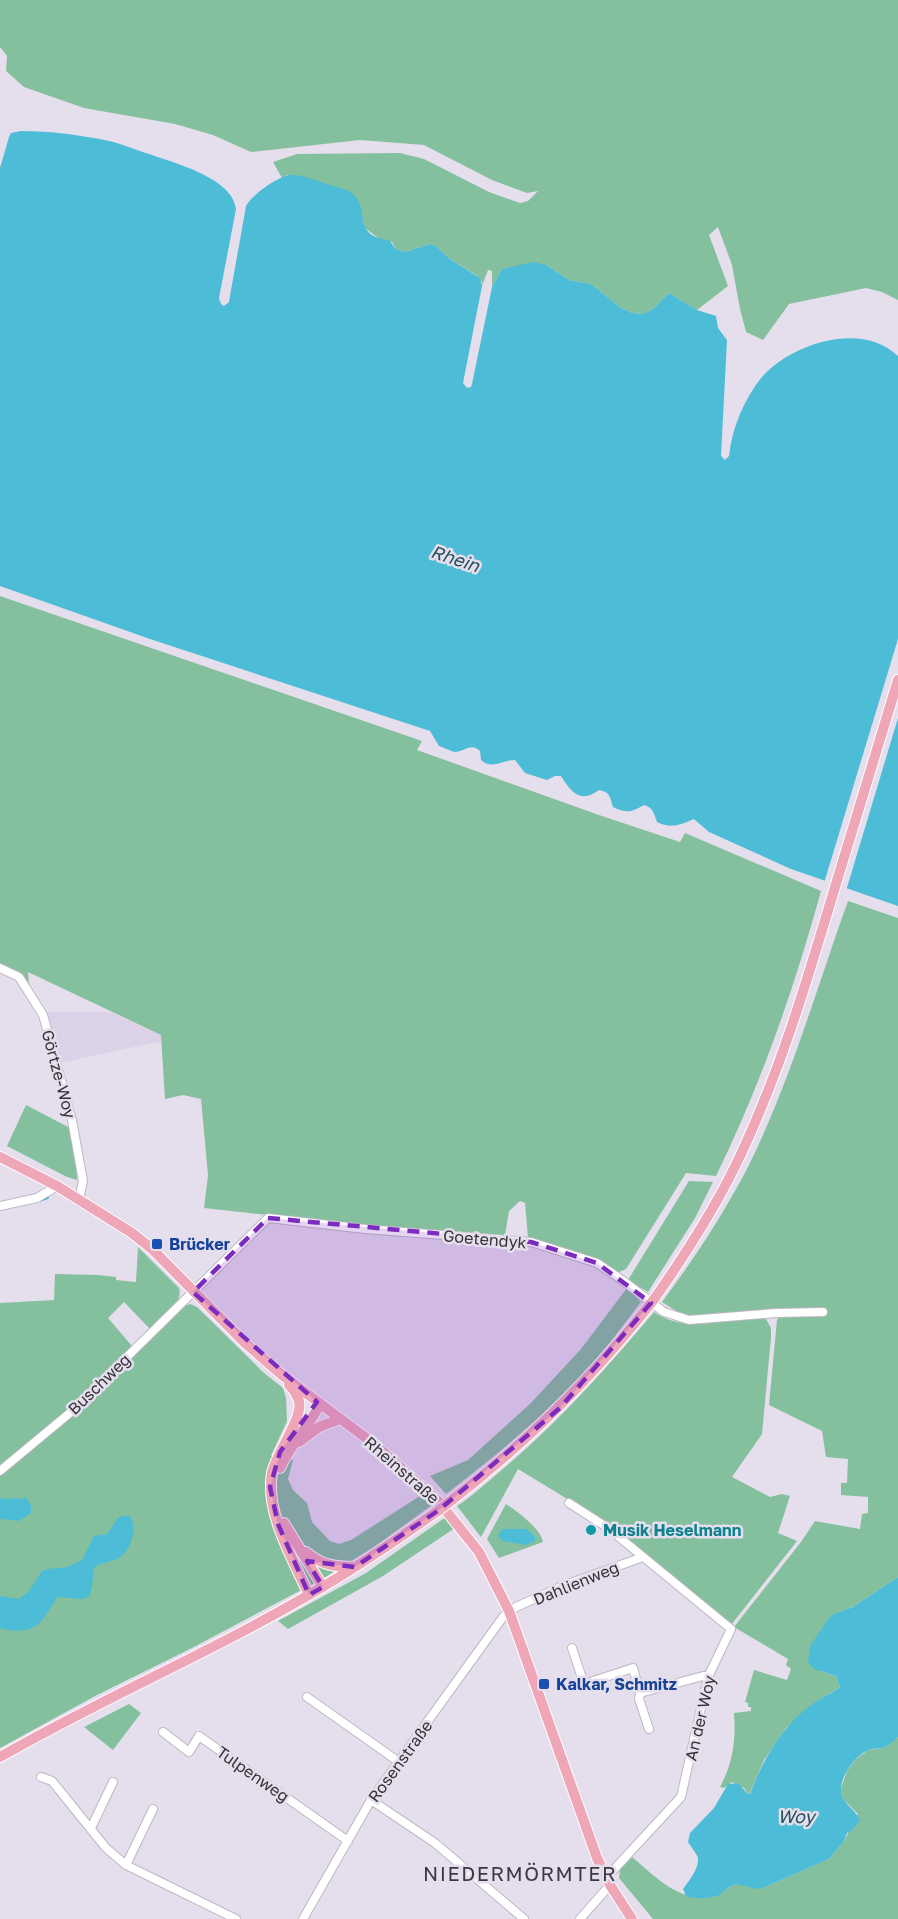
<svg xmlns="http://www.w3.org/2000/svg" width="898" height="1919" font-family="'Golos Text',sans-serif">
  <rect width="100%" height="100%" fill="#e5deed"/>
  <path fill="#dcd2e8" d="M46,1012H110L161,1035L162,1041L60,1063Z"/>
  <path fill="#84c09d" d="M0,0H898V300L882,292L866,288L789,304L763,340L746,332L740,309L732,265L718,227L709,235L728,286L697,310L669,293L653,309L643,314L632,313L621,308L591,284L569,280L546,265L502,269L492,287V271L488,270L482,286V282L476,275L450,259L436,246L430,244L405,252L396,249L392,242L381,240L365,228L358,200L287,175L282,178L273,162L297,154L400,153L424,159L489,192L520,203L528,201L538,191L527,193L492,180L424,145L360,140L251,152L213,135L175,124L84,108L24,87L6,71L7,56L0,47Z
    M0,596L422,741L417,750L599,815L680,842L685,833L821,891C794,989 761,1084 716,1176L686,1173L626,1269L617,1273L528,1238L525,1203L520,1201L509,1211L505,1235L366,1226L204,1208L208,1175L201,1099L183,1095L165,1099L161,1035L28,972L29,985L0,964Z
    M848,901L898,918V1577L853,1607L836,1613L820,1671L836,1676L840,1687L811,1705L786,1728L764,1760L749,1795L744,1788L732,1782L724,1788L720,1787C733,1763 736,1740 734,1713L751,1711V1707H748V1703L745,1702L754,1670L787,1680L791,1669L786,1665L788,1659L734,1627L801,1542L815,1521L860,1529L862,1514L868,1513V1497L841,1495V1483H847L848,1459L826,1457L822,1431L769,1405L777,1320L779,1317L801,1313L796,1308L699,1318L681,1314L662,1302C694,1259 723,1215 748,1167C790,1082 816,990 848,901Z
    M26,1105L70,1128L76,1162L77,1180L67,1177L7,1146Z
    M689,1181L713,1182L695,1218L648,1292L628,1280Z
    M138,1247L179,1288C184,1304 161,1318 150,1329L124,1302L108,1318L132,1346L68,1409L0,1466V1303L54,1300L55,1274L98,1275L116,1277V1280L136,1282Z
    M627,1288L641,1302C626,1321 612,1341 596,1359C552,1410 499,1453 446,1494L430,1476L468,1460L530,1404L581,1349Z
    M190,1304L197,1307L264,1373L283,1388L286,1398L287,1421L271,1456L293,1460L288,1479L293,1490L307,1503L312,1522L330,1541L339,1544L351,1540L423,1494L432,1505L374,1547L324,1578L192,1648L97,1695L0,1748V1474L184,1306Z
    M654,1312C683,1333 726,1320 759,1317L766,1319L771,1328V1337L762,1434L732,1477L770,1497L782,1494L790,1496L778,1533L797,1541L731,1625L610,1525L518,1469L481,1537L457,1506C471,1497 484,1485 497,1474C556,1425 605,1370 654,1312Z
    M506,1504C517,1511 541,1529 543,1542L499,1558L487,1539Z
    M446,1517L455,1528L383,1576L288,1629L278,1621L366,1573Z
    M129,1704L141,1713L113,1750L84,1727Z
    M898,1737V1919H653L619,1878L620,1870L632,1857C656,1877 680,1904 714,1896C722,1895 727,1886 735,1885C743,1883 753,1889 763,1888L829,1859L844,1841L858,1814L844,1800L840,1791L847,1771L855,1760L868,1750L883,1748Z"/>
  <path fill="#4dbcd6" d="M21,131C50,131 81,135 109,141C123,144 136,150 149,154C174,163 233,178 236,209L219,298L221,304L224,306L229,302L230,296L246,206C252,195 281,173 295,175C306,176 317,181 327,184C335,187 346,188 353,194C371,209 351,236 389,240L396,249L405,252L430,244L436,246L450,259L480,278L482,286L463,383L467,388L471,387L472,384L492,287L502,269L533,262L546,265L569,280L591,284L621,308L632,313L643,314L653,309L669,293L697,310L716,316L718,328L727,340L721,456L725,460L729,456C732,428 744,399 762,377C792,343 862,321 898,356V906L791,869L709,832L694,819C680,825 671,829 657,822C654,814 653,807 644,805C631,812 627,814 613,807C610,797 610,792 599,790C580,804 571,792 561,776H555L547,780L525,773L515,760C502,760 492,770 481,760L480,751C470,742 465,752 454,752L439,746L430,731L150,639L0,586V168L9,137L11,133Z
    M0,1497L3,1499L27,1498L31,1506V1513L19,1521L0,1519Z
    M123,1516H130C138,1529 131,1552 117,1559C109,1563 101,1562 94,1568L92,1586L89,1597L81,1599L58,1597C51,1605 48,1614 41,1621C32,1633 13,1632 0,1628V1596L19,1599L29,1591L42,1571L47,1569L68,1567L82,1560L94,1536L107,1534L118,1518Z
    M503,1529H527L535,1537V1541L526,1545L502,1541L498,1535Z
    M898,1577V1737C894,1741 888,1746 883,1748C878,1749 873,1748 869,1750C856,1754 840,1777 841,1791C841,1803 857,1810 860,1821L851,1831L847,1833L844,1841L829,1859L763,1888C752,1891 745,1883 735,1885C728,1886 724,1892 719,1895C709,1899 695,1899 686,1896L683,1889C689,1881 699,1869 698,1858C697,1854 691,1847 688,1842L690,1833L714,1808L728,1784L738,1783L748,1794H750C762,1761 782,1726 811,1705C820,1698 831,1694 840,1687L836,1676L814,1669L808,1662L810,1646L829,1618L836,1613L853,1607Z"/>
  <path fill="#e5deed" d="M898,639V718L846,891L824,883Z"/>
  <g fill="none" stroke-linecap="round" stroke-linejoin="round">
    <path stroke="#4dbcd6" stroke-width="2" d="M39,1201L48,1198"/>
    <g stroke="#bdb7c5" stroke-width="10">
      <path id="minor" d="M0,968L19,977L43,1015L72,1120L83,1181L79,1199
        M0,1206L37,1198L57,1186
        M0,1471L71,1412L268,1218L365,1229L531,1242L597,1263L622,1280L664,1312L689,1320L776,1313L823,1312
        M569,1503L608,1528L731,1629L708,1677L681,1797L606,1878
        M572,1648L584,1684L633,1668L640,1693L703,1676L708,1677
        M640,1693L639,1699L649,1729
        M307,1697L399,1762
        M163,1732L189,1752L199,1736L348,1841
        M41,1777L52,1781L106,1848L126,1865L236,1919
        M371,1800L435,1843L524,1919
        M91,1828L113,1782
        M126,1865L153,1809
        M303,1919L371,1800L503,1617L516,1607L565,1585L643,1557
        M580,1919L610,1885"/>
    </g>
    <g stroke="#fff" stroke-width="12">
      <path id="major" d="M0,1157L57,1186L132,1233L152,1249L245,1343L282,1375L374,1444L439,1502L479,1552L509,1611L597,1858L610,1885L632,1919
        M655,1298C687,1252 718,1204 741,1154C780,1071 806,984 832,897C854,825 876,753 898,680
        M289,1385C293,1389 297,1395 299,1401C303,1419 276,1453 272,1473C265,1513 293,1559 309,1595
        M299,1442L319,1427L340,1419
        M280,1468C290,1445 309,1427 320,1404
        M452,1500C526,1443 590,1380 648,1307
        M284,1523L323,1587
        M306,1552C321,1565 334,1567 355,1567
        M0,1757C106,1696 219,1649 324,1586C363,1563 401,1537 439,1510"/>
    </g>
    <use href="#minor" stroke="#fff" stroke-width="8"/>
    <use href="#major" stroke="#efa7b8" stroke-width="10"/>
    <g stroke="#fff" stroke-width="12" stroke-linecap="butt">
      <path id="major-bridge" d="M648,1307L655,1298
        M439,1510L452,1500"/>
    </g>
    <use href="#major-bridge" stroke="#efa7b8" stroke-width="10"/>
  </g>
  <path fill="#7b2cbf" fill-opacity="0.2" stroke="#7b2cbf" stroke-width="4.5" stroke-dasharray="12 8" stroke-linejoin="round" d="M268,1218L531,1242L597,1263L651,1303L560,1408L439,1510L355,1567L307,1561L323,1587L309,1595L278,1524L270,1487L280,1452L317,1402L193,1292Z"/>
  <g fill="#1a4fb4" stroke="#e5deed" stroke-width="2">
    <rect x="151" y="1238" width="12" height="12" rx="3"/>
    <rect x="538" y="1678" width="12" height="12" rx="3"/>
  </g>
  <circle fill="#0f9aa8" stroke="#e5deed" stroke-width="2" cx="591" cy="1530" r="6"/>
  <g text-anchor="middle" stroke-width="5" stroke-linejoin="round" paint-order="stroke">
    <g font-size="16" fill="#343237" stroke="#e5deed">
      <text transform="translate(59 1074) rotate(75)" y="6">Görtze-Woy</text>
      <text transform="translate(485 1239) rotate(5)" y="6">Goetendyk</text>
      <text transform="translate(99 1384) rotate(-44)" y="6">Buschweg</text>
      <text transform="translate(402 1470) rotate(41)" y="6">Rheinstraße</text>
      <text transform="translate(576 1583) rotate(-22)" y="6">Dahlienweg</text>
      <text transform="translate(700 1718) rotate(-77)" y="6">An der Woy</text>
      <text transform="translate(400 1761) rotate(-54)" y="6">Rosenstraße</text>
      <text transform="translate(253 1774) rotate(35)" y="6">Tulpenweg</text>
    </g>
    <g font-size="16" font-weight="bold" fill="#164399" stroke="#e5deed" text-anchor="start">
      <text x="169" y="1250">Brücker</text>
      <text x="556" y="1690">Kalkar, Schmitz</text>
    </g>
    <g font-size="16" font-weight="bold" fill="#0d838f" stroke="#e5deed" text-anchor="start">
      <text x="603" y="1536">Musik Heselmann</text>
    </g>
    <g font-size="18" font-style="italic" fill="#23525e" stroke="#e5deed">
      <text transform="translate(455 559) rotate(18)" y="6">Rhein</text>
      <text x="796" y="1823">Woy</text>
    </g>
    <g font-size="20" letter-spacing="1.5" fill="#3c3742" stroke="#e5deed">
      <text x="520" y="1881">NIEDERMÖRMTER</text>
    </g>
  </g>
</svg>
